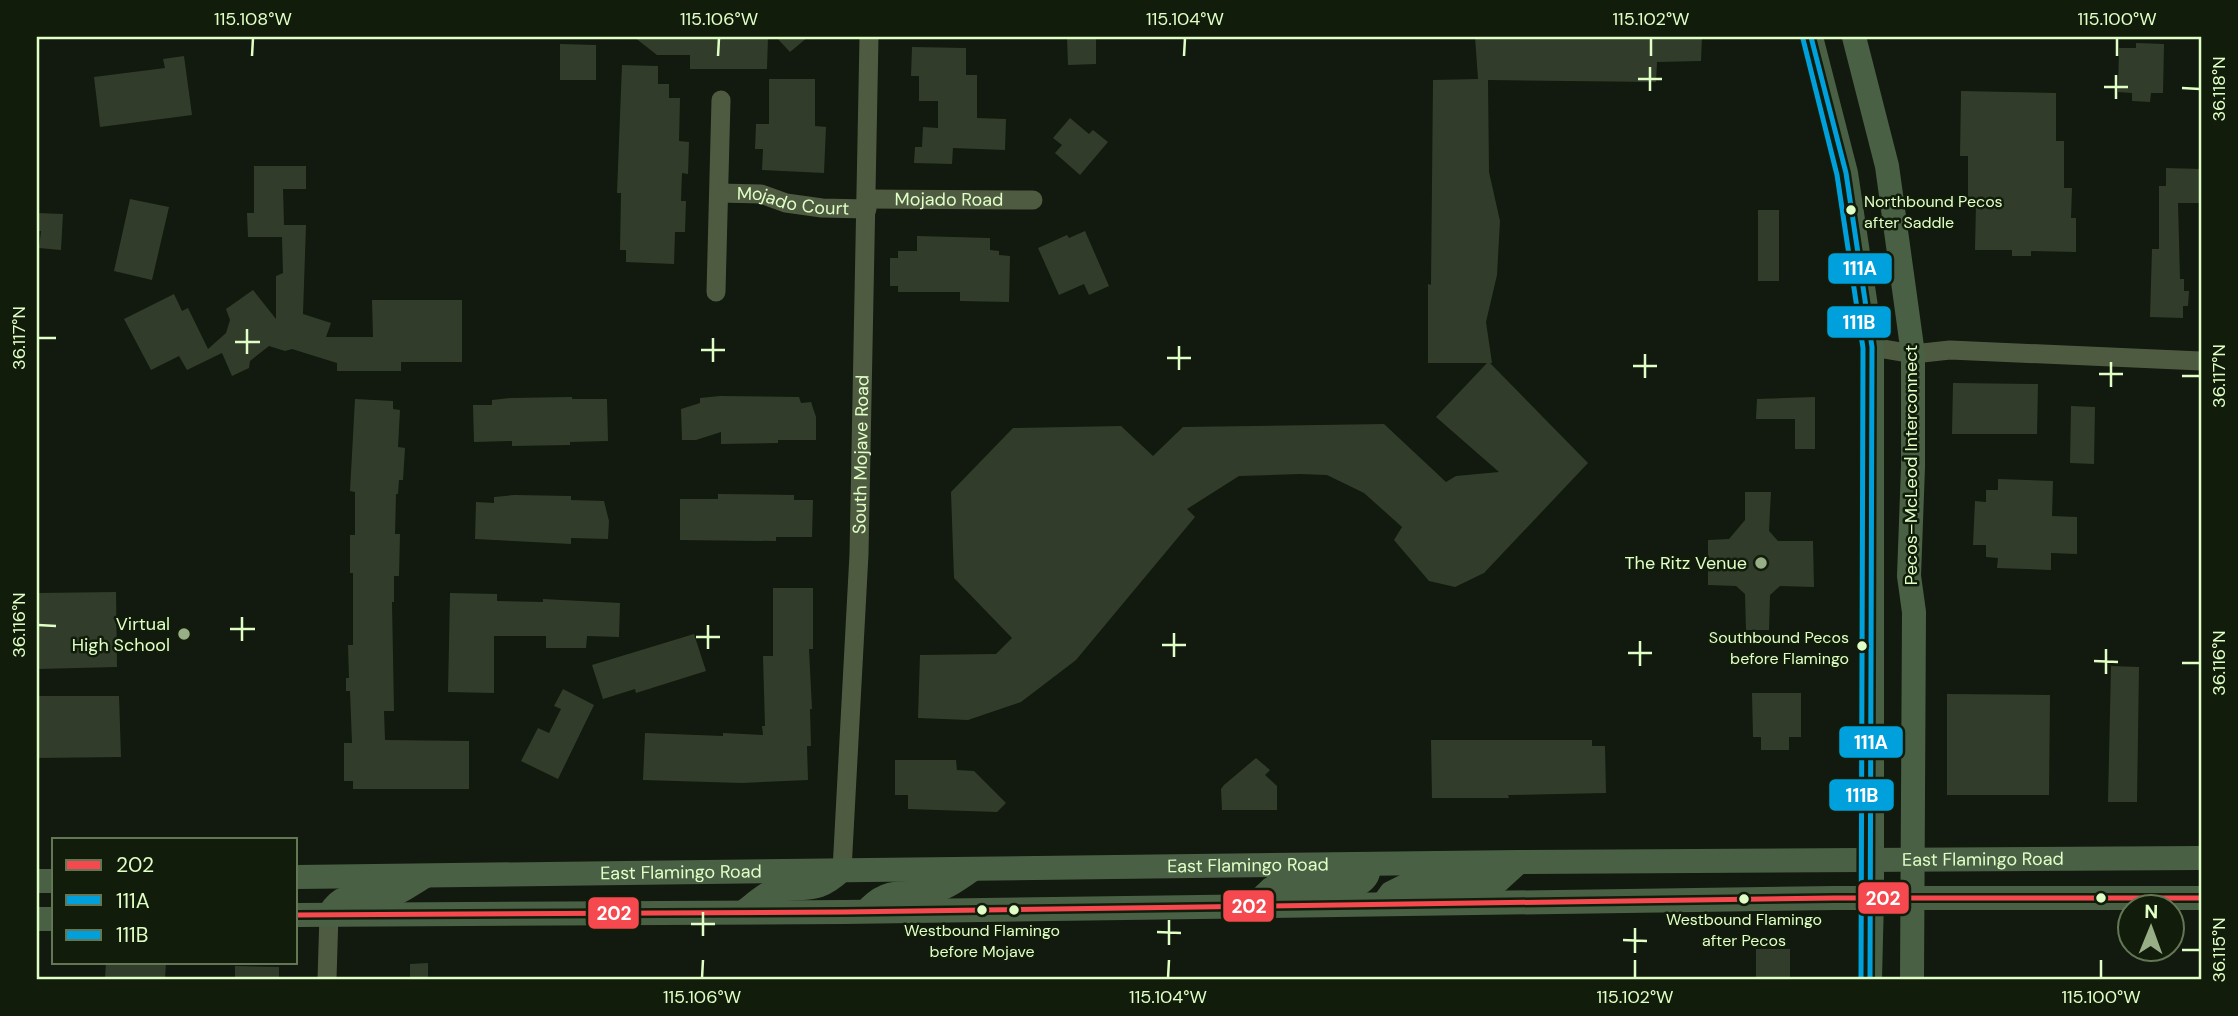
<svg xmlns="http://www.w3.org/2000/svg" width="2238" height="1016" font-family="'DM Sans',sans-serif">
  <rect width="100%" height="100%" fill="#12190e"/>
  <path fill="#313d2a" d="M634,37H768L767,69H690V55H657Z
    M776,37H808L790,52Z
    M1067,37H1096V64L1068,65Z
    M1475,37H1702L1701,61L1657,62L1656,82L1488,80L1489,172L1500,221L1497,275L1486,322L1492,363H1490L1588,463L1484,573L1455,587L1429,581L1394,540L1402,527L1364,493L1327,475L1300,474L1239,476L1187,509L1195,517L1076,660L1021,702L968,720L918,718L920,655L996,654L1012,638L954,578L951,492L1013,428L1121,426L1153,456L1183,427L1384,424L1446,482L1456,476L1499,472L1436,417L1487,363H1428V284L1431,285L1433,80L1478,79Z
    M2136,43L2164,44L2163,93H2151L2150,102L2132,101V93L2118,92L2119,48H2136Z
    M560,44L596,45V80H560Z
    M912,47L966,48V75H977V118L1006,119L1005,150L953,148L952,164L914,163L915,147H922L923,127L938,128V101H919V76H911Z
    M184,56L192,115L100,127L94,77L165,68L163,59Z
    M622,65L658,66V84H669V98H680L679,141L689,142L688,174L682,173L681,201H686L685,232H675L674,264L626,262V250H620L621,193H617Z
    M769,79H815V126L826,127L824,173L762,170L763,149H755L756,124H769Z
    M1961,91L2056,93V141H2064V188H2072L2071,218H2076V252L2031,251V256H2012V250H1975L1976,203H1968V156H1960Z
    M1070,118L1089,134L1093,130L1108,142L1080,175L1055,153L1062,145L1053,138Z
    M254,166H306V189H283L284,225H306L303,314L331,323L326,337H373L372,300H462V362H401V371H337V363L292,349L285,351L269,346L250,361L249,368L232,376L222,353L187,370L179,356L151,370L124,319L174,294L182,311L188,308L208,349L226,333L230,320L226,309L253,290L276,319V276L283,273L282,237H248L247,213H254Z
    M2166,168L2201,169V203H2178L2180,279H2184V291H2189L2188,306H2183V318L2150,317L2152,249H2159V186H2166Z
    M130,199L169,207L152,280L114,271Z
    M1758,210H1779V281H1758Z
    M37,213L63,214L61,250L39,248L41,231H37Z
    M1085,231L1109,286L1089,295L1084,284L1059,295L1038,248L1067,235L1069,238Z
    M917,236L990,238V250L999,251V255L1010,256L1009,302L960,301V292H898V286H890V258H898V251H917Z
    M1953,383L2038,384L2037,434H1952Z
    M720,396L799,397L801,403L811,402L816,417V440H778V443L721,444V432L696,440H682L681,409L700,403V398Z
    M572,397V399H607L608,441L570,442V445L512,446V441L474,442L473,405H492V400L511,398Z
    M1815,397V449H1795V419H1756L1757,399Z
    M355,399L393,401V409L400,410L398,447L405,448L403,480H399L398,494H396L395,534H400L399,576H394V602H392L394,711H384L385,740L469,741V789H353V781H344V743H352L350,691H346V678H349L348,645H353V573H350V535H355V492L350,491Z
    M2071,406L2095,407L2094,464L2070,463Z
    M1998,479L2053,481L2052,516L2077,517V554L2051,553V570L1997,568L1998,558L1986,557V545H1973L1975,501L1986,502V490H1998Z
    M1745,492H1771L1769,531L1778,541H1813L1814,587L1780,586L1770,595L1769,630H1746L1745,594L1736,586L1708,585V540L1729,539L1745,520Z
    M718,494L794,495V500H813L812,537H776V541L680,540V499H718Z
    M514,495L571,496V500L604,501L609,521L608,539L571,538V544L475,539L476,502L494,503V497Z
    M773,588H813V649H809L812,709H810L811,746H807L808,780L742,783L643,780L645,733L723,736V733L763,735L762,726H765L763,656H773Z
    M116,592L117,667L37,669V593Z
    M450,593L497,594V601L543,602V599L620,603L619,637L587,636L586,648H546V636H494V693L448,692Z
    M694,634L706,671L636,693L635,689L603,699L592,665Z
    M2111,666L2139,667L2137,802H2108Z
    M563,689L594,705L558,779L521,761L538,728L549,733L561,709L554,706Z
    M1752,693H1801V737H1789V750H1761V737H1753Z
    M1947,694L2050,695L2049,795H1947Z
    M37,696H119L121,757L37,758Z
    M1431,740H1592V746H1605L1606,793L1508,795L1509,798H1432Z
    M1256,758L1270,770L1265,775L1277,786V810H1222L1221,789L1224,785Z
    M895,760H956L957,770L974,771L1006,803L997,812L908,809V795H895Z
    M1756,949H1790V979H1756Z
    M106,962H166L165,979H105Z
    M428,963V979H410V964Z
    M235,966L279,967V979H235Z"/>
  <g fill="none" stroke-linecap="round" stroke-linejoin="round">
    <g stroke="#4e5b41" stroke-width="19">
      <path id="s1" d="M719,193L761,194L786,203L822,208L867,209"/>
      <path id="s2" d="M867,199L1033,200"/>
      <path d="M716,292L721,100"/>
      <path d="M1872,347L1913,354L1950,350L2201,361"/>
      <path id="s3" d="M842,870L859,554L869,37"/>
      <path d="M327,979L329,914"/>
    </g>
    <g stroke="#496044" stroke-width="24">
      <path d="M1811,37L1846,173L1872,347V898L1870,979"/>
      <path d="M1854,37L1887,166L1913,354V467L1909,576L1914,612L1912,979"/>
      <path id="s4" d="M296,877L1519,862L2201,858"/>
      <path d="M37,881H54"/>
      <path d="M1383,904L1391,893L1409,884L1498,881L1519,862"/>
      <path d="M1253,906L1272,888L1358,884C1367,879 1369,874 1369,864"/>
      <path d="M870,907C892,885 909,897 934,891C948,888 962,876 974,869"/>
      <path d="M743,912C752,906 765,893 775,891C806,884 814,896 842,870"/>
      <path d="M329,914C346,885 364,903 389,896C401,893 413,883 424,877"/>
      <path d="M296,915L844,912L1834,898H2201"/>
      <path d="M37,919H54"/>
    </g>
    <g stroke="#111d0a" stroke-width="10">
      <path id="bus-1" d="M296,915L844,912L1834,898H2201"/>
    </g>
    <g stroke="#111d0a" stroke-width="10">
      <path id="bus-2" d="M1811,37L1846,173L1872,347L1870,979"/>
    </g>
    <g stroke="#111d0a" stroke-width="10">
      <path id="bus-3" d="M1803,39L1837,175L1863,348L1861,979"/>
    </g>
    <use href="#bus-1" stroke="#f5494f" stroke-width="5"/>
    <use href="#bus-2" stroke="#00a0dc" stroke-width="5"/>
    <use href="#bus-3" stroke="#00a0dc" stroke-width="5"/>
  </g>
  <path fill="none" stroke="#e0ffc6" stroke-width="2.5" d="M252,56L253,38M718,56L719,38M1184,56L1185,38M1651,56V38M2117,56V38M1638,79H1662M2104,87H2128M2182,88L2200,89M1650,91V67M2116,99V75M38,338H56M235,342H260M701,350H725M247,354V329M1167,358H1191M713,362V338M1633,366H1657M1179,370V346M2099,374H2123M2182,376H2200M1645,378V354M2111,387V362M38,625L56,626M230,629H255M696,637H720M242,641V617M1162,645H1186M708,649V625M1628,653H1652M1174,657V633M2094,661L2118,662M2182,663H2200M1640,666V641M2106,674V649M691,924H715M1157,932L1181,933M703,936V912M1623,940L1647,941M1169,945V920M2182,950H2200M1635,953V928M702,978L703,960M1168,978L1169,960M1635,978V960M2101,978V960"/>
  <g fill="#e0ffc6" stroke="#111d0a" stroke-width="2.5">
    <circle cx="1851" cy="210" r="6"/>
    <circle cx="1862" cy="646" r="6"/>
    <circle cx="2101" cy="898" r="6"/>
    <circle cx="1744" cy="899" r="6"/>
    <circle cx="982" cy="910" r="6"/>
    <circle cx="1014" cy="910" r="6"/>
  </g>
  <g fill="#98ae86" stroke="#111d0a" stroke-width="2.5">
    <circle cx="1761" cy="563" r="7"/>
    <circle cx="184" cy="634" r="7"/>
  </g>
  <g text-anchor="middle" stroke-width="5" stroke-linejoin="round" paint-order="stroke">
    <g font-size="16" fill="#e0ffc6" stroke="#111d0a">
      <text x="1864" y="207" text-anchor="start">Northbound Pecos<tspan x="1864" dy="21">after Saddle</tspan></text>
      <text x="1849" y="643" text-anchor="end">Southbound Pecos<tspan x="1849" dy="21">before Flamingo</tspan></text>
      <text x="1744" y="925">Westbound Flamingo<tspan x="1744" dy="21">after Pecos</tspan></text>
      <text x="982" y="936">Westbound Flamingo<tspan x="982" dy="21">before Mojave</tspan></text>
    </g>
    <g font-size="18" fill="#e0ffc6" stroke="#111d0a">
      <text dy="6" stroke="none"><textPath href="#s2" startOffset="82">Mojado Road</textPath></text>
      <text dy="6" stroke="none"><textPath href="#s1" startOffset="75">Mojado Court</textPath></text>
      <text dy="6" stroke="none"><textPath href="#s3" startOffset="416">South Mojave Road</textPath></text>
      <text transform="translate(1911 465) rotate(-90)" y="6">Pecos–McLeod Interconnect</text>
      <text dy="6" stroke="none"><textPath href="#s4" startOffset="1687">East Flamingo Road</textPath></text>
      <text dy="6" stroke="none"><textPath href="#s4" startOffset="952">East Flamingo Road</textPath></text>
      <text dy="6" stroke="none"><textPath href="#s4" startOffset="385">East Flamingo Road</textPath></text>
    </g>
    <g font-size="18" fill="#e0ffc6" stroke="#111d0a" text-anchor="end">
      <text x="1747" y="569">The Ritz Venue</text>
      <text x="170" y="630">Virtual<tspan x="170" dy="21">High School</tspan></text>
    </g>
  </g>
  <g stroke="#111d0a" stroke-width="2.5">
    <rect x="1827" y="252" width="66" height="33" rx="7" fill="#00a0dc"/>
    <rect x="1826" y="305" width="66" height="34" rx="7" fill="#00a0dc"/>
    <rect x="1838" y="725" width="66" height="34" rx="7" fill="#00a0dc"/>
    <rect x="1828" y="778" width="67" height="34" rx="7" fill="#00a0dc"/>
    <rect x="1857" y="881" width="53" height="34" rx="7" fill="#f5494f"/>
    <rect x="1222" y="889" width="53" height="34" rx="7" fill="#f5494f"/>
    <rect x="587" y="896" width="53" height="34" rx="7" fill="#f5494f"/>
  </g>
  <g font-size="19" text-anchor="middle" font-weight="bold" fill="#fff">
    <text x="1860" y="275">111A</text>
    <text x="1859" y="329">111B</text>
    <text x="1871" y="749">111A</text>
    <text x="1862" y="802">111B</text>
    <text x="1883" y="905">202</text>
    <text x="1249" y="913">202</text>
    <text x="614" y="920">202</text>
  </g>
  <rect width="2238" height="1016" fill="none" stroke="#111d0a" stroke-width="77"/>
  <rect x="52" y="838" width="245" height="126" fill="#111d0a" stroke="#647755" stroke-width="2"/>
  <rect x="66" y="860" width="35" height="10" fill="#f5494f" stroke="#647755" stroke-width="2"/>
  <text x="116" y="872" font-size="21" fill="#e0ffc6">202</text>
  <rect x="66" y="895" width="35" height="10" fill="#00a0dc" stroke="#647755" stroke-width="2"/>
  <text x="116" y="908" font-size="21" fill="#e0ffc6">111A</text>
  <rect x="66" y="930" width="35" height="10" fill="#00a0dc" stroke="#647755" stroke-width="2"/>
  <text x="116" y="942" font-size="21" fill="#e0ffc6">111B</text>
  <g transform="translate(2151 928) rotate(1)"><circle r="33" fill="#111d0a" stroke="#647755" stroke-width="2"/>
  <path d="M0-5L12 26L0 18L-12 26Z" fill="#98ae86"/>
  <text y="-10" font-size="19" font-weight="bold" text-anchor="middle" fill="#e0ffc6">N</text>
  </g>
  <rect x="38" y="38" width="2162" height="940" fill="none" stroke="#e0ffc6" stroke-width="2.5"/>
  <g font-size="18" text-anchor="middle" fill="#e0ffc6">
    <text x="253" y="25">115.108°W</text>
    <text x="719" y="25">115.106°W</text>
    <text x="1185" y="25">115.104°W</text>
    <text x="1651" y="25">115.102°W</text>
    <text x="2117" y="25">115.100°W</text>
    <text transform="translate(2219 89) rotate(-90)" y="6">36.118°N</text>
    <text transform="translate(19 338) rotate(-90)" y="6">36.117°N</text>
    <text transform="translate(2219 376) rotate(-90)" y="6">36.117°N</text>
    <text transform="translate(19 625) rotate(-90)" y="6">36.116°N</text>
    <text transform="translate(2219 663) rotate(-90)" y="6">36.116°N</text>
    <text transform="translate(2219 950) rotate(-90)" y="6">36.115°N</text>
    <text x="702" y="1003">115.106°W</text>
    <text x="1168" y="1003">115.104°W</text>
    <text x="1635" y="1003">115.102°W</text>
    <text x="2101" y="1003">115.100°W</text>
  </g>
</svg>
